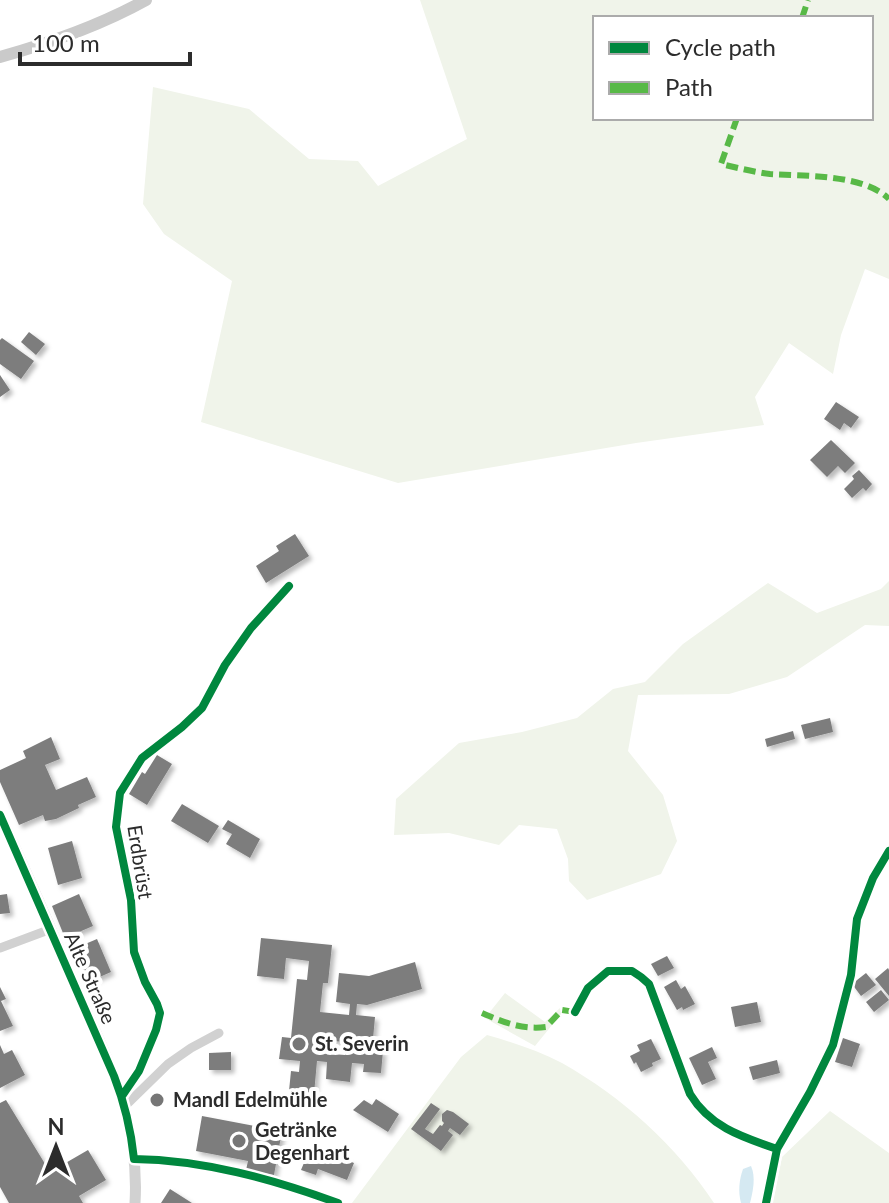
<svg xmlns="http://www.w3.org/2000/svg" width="889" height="1203" font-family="Lato,sans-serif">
  <defs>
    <filter id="shadow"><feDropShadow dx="3.5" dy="3.5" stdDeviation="2" flood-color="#0004"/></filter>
  </defs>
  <rect width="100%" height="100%" fill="#fff"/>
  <path fill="#f0f4ea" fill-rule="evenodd" d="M420,0H889V279L865,269L841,335L833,374L789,343L755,397L764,425L636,443L398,483L201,422L232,281L164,234L143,204L153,87L249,109L309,159L358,161L378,186L467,139ZM595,18H871V118H595Z
    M889,581V626L865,625L787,677L729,694L638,695L628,751L663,795L677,841L661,874L587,900L569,881L568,859L557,829L519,825L499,845L449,833L394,835L396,799L459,743L522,732L577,718L613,689L645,682L683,644L768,583L817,613L881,589Z
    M505,993L545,1022L560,1008L561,1014L535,1046L485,1018Z
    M487,1035C512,1042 539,1051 562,1063C622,1097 676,1145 714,1203H352L461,1057Z
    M830,1111L889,1153V1203H773L782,1157Z"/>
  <path fill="#d5e9f2" d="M751,1166C756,1177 753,1191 750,1203H741C738,1192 739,1180 743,1169Z"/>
  <path fill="#7d7d7d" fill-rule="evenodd" filter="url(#shadow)" d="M29,332L45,344L36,355L21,342Z
    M2,338L34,361L21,379L0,364V340Z
    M0,375L10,390L0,397Z
    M836,402L859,417L851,428L844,423L840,430L824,419Z
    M831,440L855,463L845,473L838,466L827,477L810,460Z
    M859,470L872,484L866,491L863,488L852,498L844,489L854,479L852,476Z
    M295,534L309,556L266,583L256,566L279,551L276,546Z
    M830,718L833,732L805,739L801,725Z
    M793,731L795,739L767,747L765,739Z
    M51,737L60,759L45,765L56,790L87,777L96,797L78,805L79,808L56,819L45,821L43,815L19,825L0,782V770L26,758L23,751Z
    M157,755L172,764L147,805L129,794L142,772L145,774Z
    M182,804L219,826L208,843L171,821Z
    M228,820L260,839L250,858L226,844L232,834L222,829Z
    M72,841L82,878L58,885L48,848Z
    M7,894L10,913L0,914V895Z
    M79,894L93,926L65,938L52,906Z
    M261,938L332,945L328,983H323L320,1012L349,1015L350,1004L336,1002L339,973L369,976L415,962L422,989L367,1005L357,1004L356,1015L375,1017L373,1039L355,1037L354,1048L383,1051L381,1073L363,1072L364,1064L352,1063L350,1082L326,1079L327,1062L317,1061L314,1094L289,1091L291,1071L299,1072L300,1061L279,1059L282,1037L291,1038L297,979L307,980L309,961L286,958L284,979L257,976ZM318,1040L346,1042L345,1055L317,1053Z
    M97,939L111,972L86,983L71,950Z
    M667,956L674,968L658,976L651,964Z
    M888,968L889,970V996L875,979Z
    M866,973L876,985L861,996L852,984Z
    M676,980L681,989L685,986L695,1004L683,1010L682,1007L677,1010L664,987Z
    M0,987L6,999L1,1001L13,1026L0,1031Z
    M881,990L889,1000L874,1012L866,1002Z
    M757,1002L761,1022L735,1027L731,1007Z
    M843,1038L860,1044L852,1067L835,1062Z
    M651,1039L661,1059L652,1063L653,1066L641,1072L636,1062L634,1064L630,1056L640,1051L637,1045Z
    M0,1045L4,1054L12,1050L25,1075L0,1088Z
    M712,1047L717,1058L708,1062L716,1079L702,1085L689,1058Z
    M231,1052V1070H209V1053Z
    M777,1060L780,1073L753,1080L749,1067Z
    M376,1099L399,1114L388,1132L353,1110L364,1100L372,1105Z
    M6,1100L50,1172L88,1150L106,1180L79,1196L83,1203H9L0,1187V1103Z
    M431,1103L440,1109L425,1129L433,1134L440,1125L442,1126L444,1123L442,1121V1114L447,1110L453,1112L469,1124L460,1135L450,1128L448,1131L453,1135L441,1151L411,1129Z
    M202,1116L282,1131L274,1175L246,1170L248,1161L196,1151Z
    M311,1146L354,1163L347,1180L318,1169L316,1175L301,1170Z
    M170,1189L192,1203H161Z"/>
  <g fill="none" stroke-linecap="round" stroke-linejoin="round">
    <path stroke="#d1d1d1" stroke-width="9" d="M0,948L51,929
      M575,1012L588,988L608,971H632L641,977L649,984L690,1094C710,1127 742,1137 777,1149
      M122,1096L139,1071L156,1030L160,1013L157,1004L145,982L134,952L131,900L116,827L120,793L142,758L182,727L202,708L225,665L251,628L289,586
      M125,1106L168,1064L191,1048L219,1033
      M134,1159C204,1160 272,1179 338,1203
      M766,1203L777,1149L810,1092L833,1045L851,975L857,919L873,878L889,851"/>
    <path stroke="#d1d1d1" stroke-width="11" d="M0,815C26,870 50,927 74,983C106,1057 140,1118 135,1203"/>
    <path stroke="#cacaca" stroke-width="12" d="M0,57C50,43 101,25 146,0"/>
    <path stroke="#58b947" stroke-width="6" stroke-dasharray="12 6" stroke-linecap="butt" d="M802,18L808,0
      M737,118L721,164C738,168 754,172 770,174C804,176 864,174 889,199
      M482,1013C503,1022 522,1030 546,1027L562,1010L575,1012"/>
    <g stroke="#fff" stroke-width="13">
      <path id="cycleway" d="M0,815L114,1076C125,1104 131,1130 134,1159C204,1160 272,1179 338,1203
        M575,1012L588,988L608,971H632L641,977L649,984L690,1094C710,1127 742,1137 777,1149
        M122,1096L139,1071L156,1030L160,1013L157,1004L145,982L134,952L131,900L116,827L120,793L142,758L182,727L202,708L225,665L251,628L289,586
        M766,1203L777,1149L810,1092L833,1045L851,975L857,919L873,878L889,851"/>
    </g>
    <use href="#cycleway" stroke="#00873e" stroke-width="8"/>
  </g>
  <g fill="#767676" stroke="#fff" stroke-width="3">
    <circle cx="299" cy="1044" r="8"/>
    <circle cx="157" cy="1100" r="8"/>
    <circle cx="239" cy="1141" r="8"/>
  </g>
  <g text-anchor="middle" stroke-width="8" stroke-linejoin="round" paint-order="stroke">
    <g font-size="20" fill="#2c2c2c" stroke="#fff">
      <text transform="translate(140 862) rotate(81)" y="7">Erdbrüst</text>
      <text transform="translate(90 978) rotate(66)" y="7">Alte Straße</text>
    </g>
    <g font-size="20" font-weight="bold" fill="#2c2c2c" stroke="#fff" text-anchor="start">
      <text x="315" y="1051">St. Severin</text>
      <text x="173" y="1107">Mandl Edelmühle</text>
      <text x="255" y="1137">Getränke<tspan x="255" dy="23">Degenhart</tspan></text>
    </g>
  </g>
  <rect x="593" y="16" width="280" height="104" fill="#ffffff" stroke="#ababab" stroke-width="2"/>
  <rect x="609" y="42" width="40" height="12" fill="#00873e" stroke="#ababab" stroke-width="2"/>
  <text x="665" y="56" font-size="24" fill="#2c2c2c">Cycle path</text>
  <rect x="609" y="82" width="40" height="12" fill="#58b947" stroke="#ababab" stroke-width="2"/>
  <text x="665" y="96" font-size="24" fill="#2c2c2c">Path</text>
  <g transform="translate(56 1147)" stroke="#ffffff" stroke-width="6" paint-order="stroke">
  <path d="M0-6L14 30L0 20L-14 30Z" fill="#2c2c2c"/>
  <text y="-12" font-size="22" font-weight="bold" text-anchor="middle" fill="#2c2c2c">N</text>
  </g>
  <path d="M20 52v12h170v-12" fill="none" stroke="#2c2c2c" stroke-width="4"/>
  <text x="32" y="52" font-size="24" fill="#2c2c2c" stroke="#ffffff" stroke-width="6" paint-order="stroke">100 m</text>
</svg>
